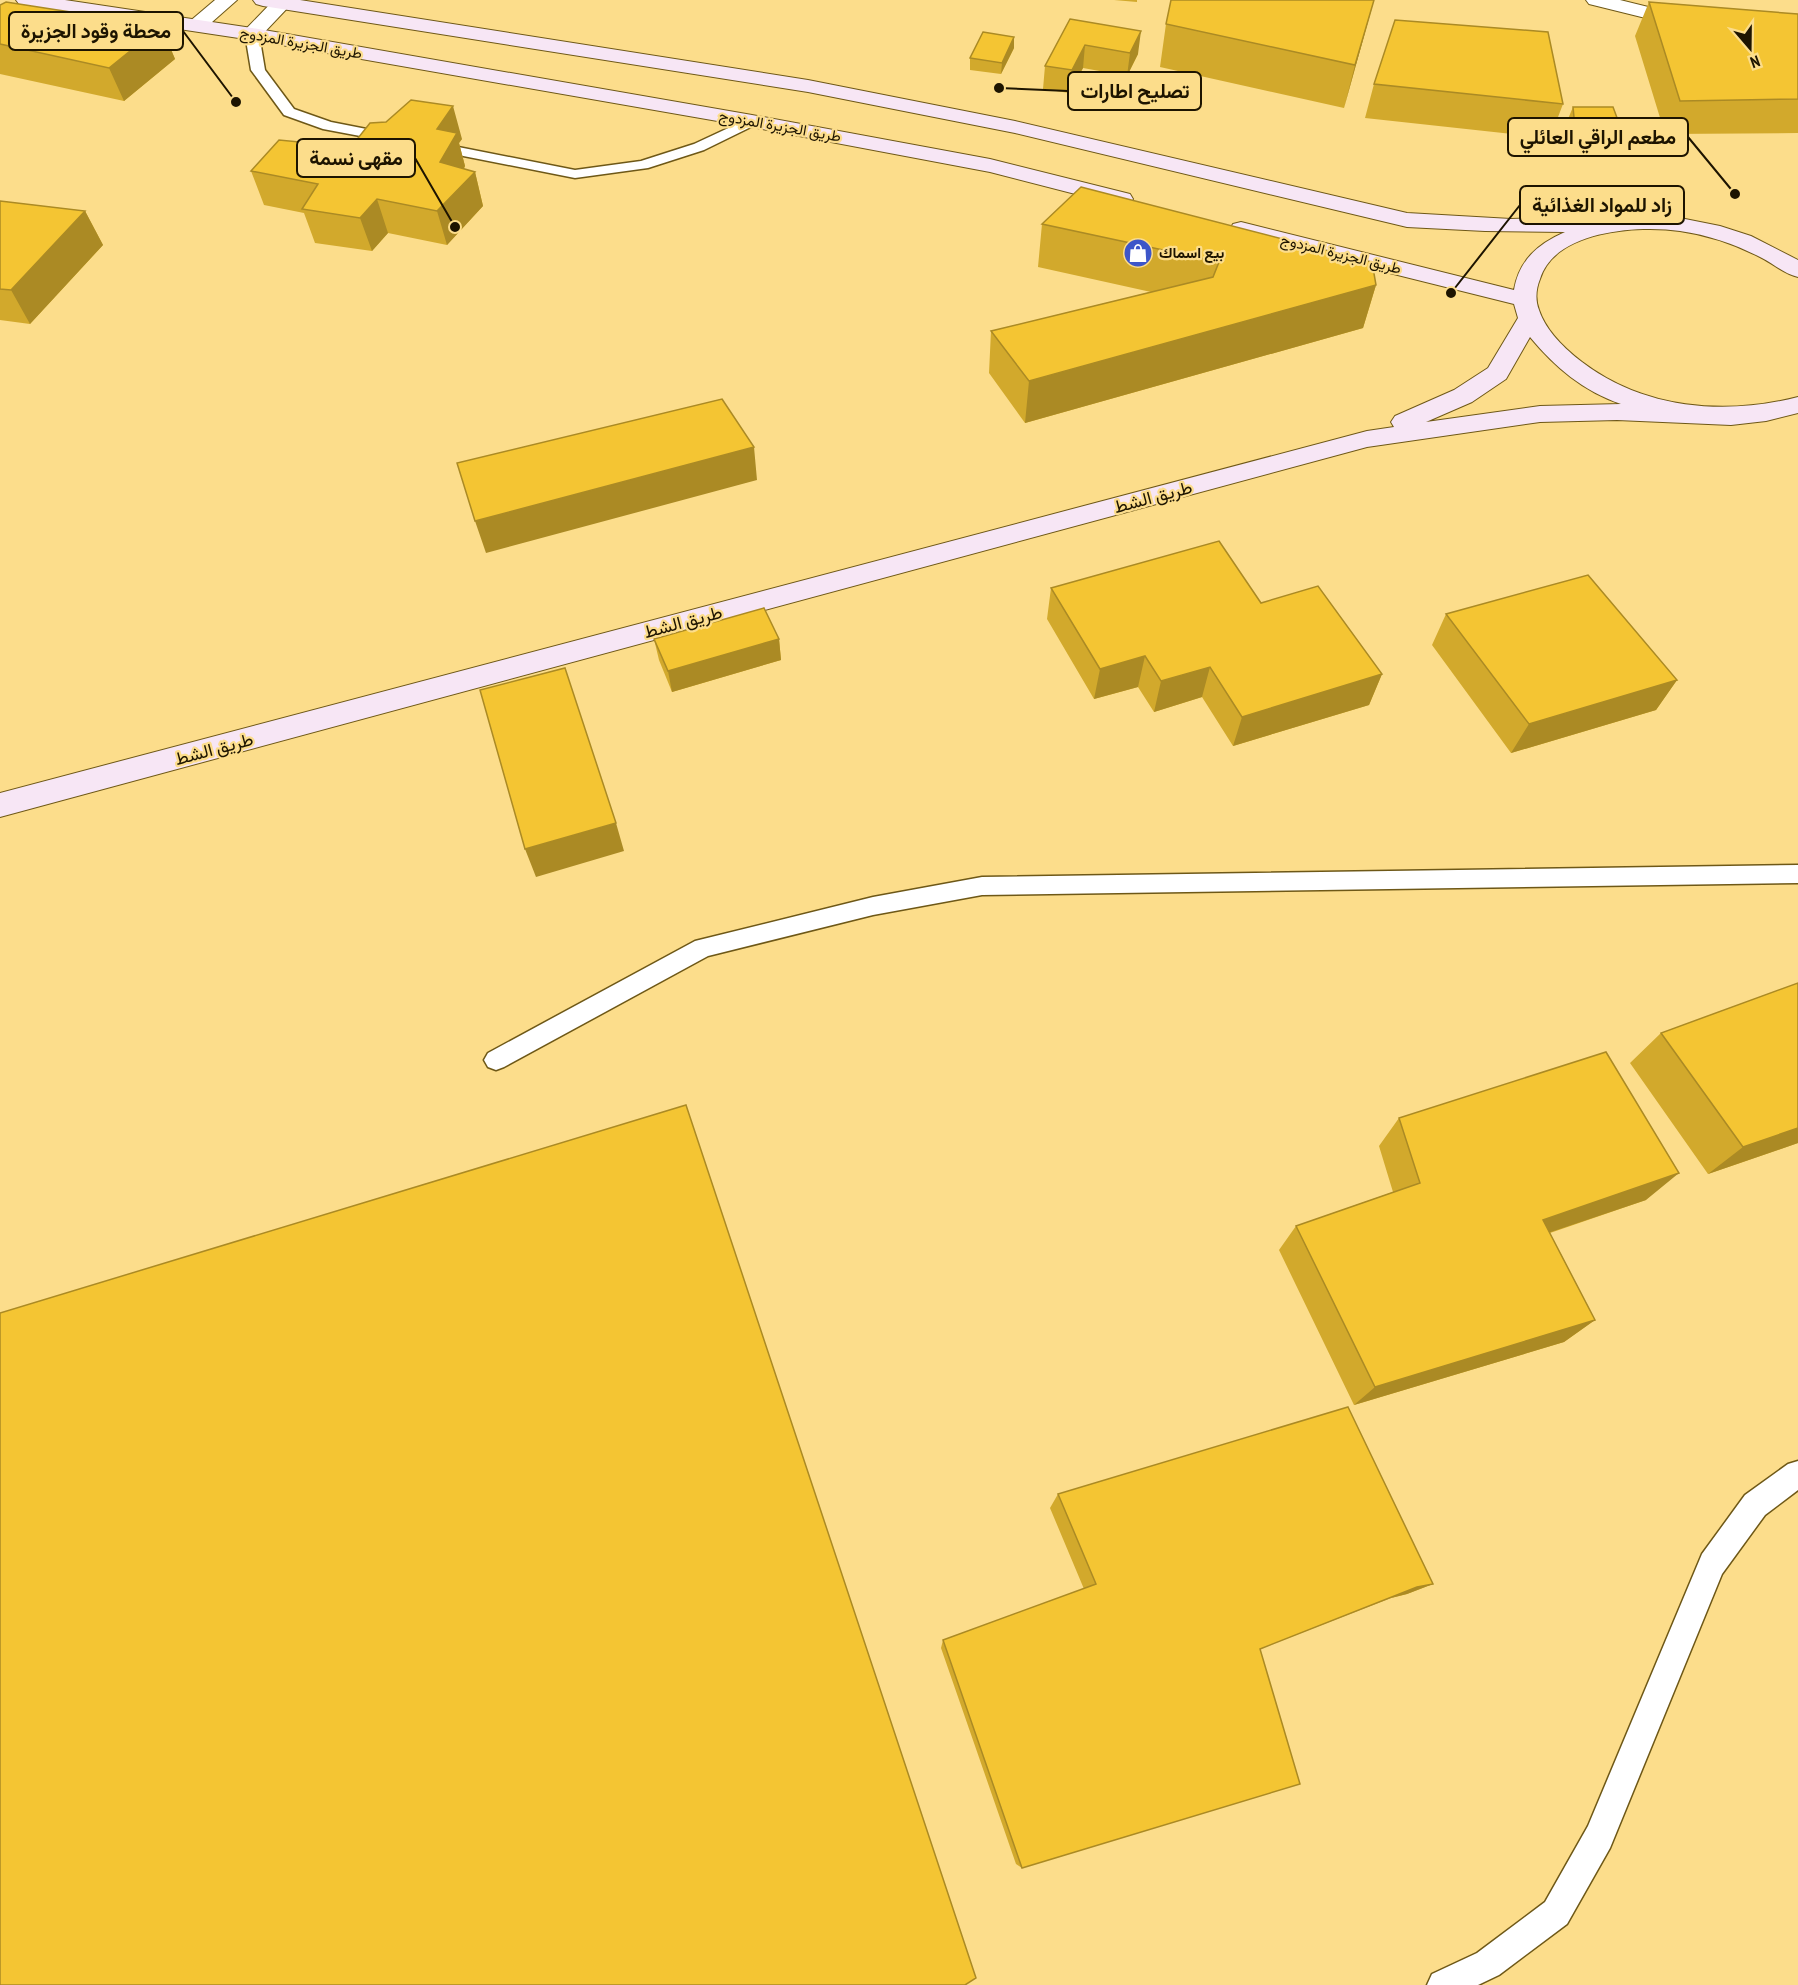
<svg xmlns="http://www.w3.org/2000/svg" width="1798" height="1985" font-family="'PT Sans Narrow',Vazirmatn,sans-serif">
  <rect width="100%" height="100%" fill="#fcdd8b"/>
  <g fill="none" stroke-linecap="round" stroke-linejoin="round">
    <g stroke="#6e5817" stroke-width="3">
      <path id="lane" d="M252,30L259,34L265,70L294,109L331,122L397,135L399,138L397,141L392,142L323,129L284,115L251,70L245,34Z
        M752,117L759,121L757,124L704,150L648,168L575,178L433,150L426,146L433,142L575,170L641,161L694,144Z
        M1798,865V883L982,895L873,915L708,956L504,1067L496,1070L488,1067L484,1060L488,1053L695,941L873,897L982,877Z
        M1798,1461V1490L1765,1515L1722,1574L1610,1848L1567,1924L1499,1975L1478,1985H1427L1432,1974L1477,1953L1545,1902L1588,1826L1702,1554L1745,1495L1788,1464Z"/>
    </g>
    <g stroke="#6e5817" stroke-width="2">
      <path id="street" d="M215,0H237L203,30H189L186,26L189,22Z
        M274,0H295L259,38H245L242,34L245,30Z
        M1586,0H1620L1697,19L1700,23L1697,27L1690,29L1589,4Z"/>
    </g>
    <g stroke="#6e5817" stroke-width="2">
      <path id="secondary" d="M16,0H65L252,28L752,115L990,159L1130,194L1133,199L1130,204L1122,206L990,172L752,127L252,40L26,6L19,4Z
        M253,0H300L808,80L1015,121L1407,213L1511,219L1648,215L1680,218L1720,226L1751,236L1798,260V277C1784,274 1774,264 1762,258C1737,245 1709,235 1680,231C1639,225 1555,230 1540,279C1536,289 1535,300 1539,310C1546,331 1565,349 1582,362C1644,409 1724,416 1798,397V413L1766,421L1731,425L1617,420L1540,422L1367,447L0,817V793L1367,431L1394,427L1391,422L1395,416L1454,390L1488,368L1518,318L1514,304L1233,234L1230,229L1233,224L1241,222L1514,290C1519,260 1538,244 1565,232L1485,231L1407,227L1015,133L808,92L263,6L256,4ZM1530,337C1555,367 1583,391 1621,404L1540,406L1426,422L1472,402L1506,379Z"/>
    </g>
    <use href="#lane" fill="#fff" fill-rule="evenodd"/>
    <use href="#street" fill="#fff" fill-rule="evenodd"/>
    <use href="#secondary" fill="#f7e6f5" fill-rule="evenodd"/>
  </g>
  <path fill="#d2a92c" d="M1114,0H1137V2Z
    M1374,0L1344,108L1160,67L1166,24Z
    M1649,2L1798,14V133L1665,134L1635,36Z
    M0,5L161,26L175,59L124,101L0,74Z
    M1070,19L1138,54L1127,76L1083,68L1069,93L1043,89L1045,66Z
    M1014,48L1001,74L970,70V58Z
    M1374,84L1563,104L1550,138L1365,118Z
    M1573,107L1626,142L1621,154L1571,149L1568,119Z
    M462,139L459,143L465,166L464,169L475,172L483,206L447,245L388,233L372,251L315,243L304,213L264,205L251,171Z
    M0,201L85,211L103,245L30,324L0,320Z
    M1042,224L1376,285L1363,328L1025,423L989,373L991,331L1151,292L1038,267Z
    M1051,588L1261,603L1382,674L1369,705L1233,746L1202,697L1154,712L1138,687L1094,699L1047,619Z
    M1446,614L1677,680L1656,710L1511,753L1432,645Z
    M654,639H779L781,660L672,692L659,660Z
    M1798,983V1143L1708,1174L1630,1063L1661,1033Z
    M1399,1118L1646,1200L1550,1233L1595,1320L1564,1342L1354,1405L1279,1250L1296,1226L1393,1192L1379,1146Z
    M1058,1494L1433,1584L1407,1594L1391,1598L1260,1649L1022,1868L1016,1864L941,1648L943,1640L1084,1589L1050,1508Z"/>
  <path fill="#ab8a24" d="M1374,0L1344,108L1355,65Z
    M161,26L175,59L124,101L109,68Z
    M1141,31L1138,54L1127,76L1130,53Z
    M1014,37V48L1001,74L1002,63Z
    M1085,45L1083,68L1069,93L1072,70Z
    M453,106L462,139L459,143L465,166L449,196L440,162L437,129Z
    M475,172L483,206L447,245L437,211Z
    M377,199L388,233L372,251L360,218Z
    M85,211L103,245L30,324L11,290Z
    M1376,285L1363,328L1025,423L1029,381Z
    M754,447L757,480L486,553L475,521Z
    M779,639L781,660L672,692L668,671Z
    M1145,656L1138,687L1094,699L1100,669Z
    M1210,667L1202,697L1154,712L1161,681Z
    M1382,674L1369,705L1233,746L1242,717Z
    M1677,680L1656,710L1511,753L1529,724Z
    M616,823L624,851L536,877L525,849Z
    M1798,1128V1143L1708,1174L1743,1147Z
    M1679,1173L1646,1200L1515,1244L1543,1220Z
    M1595,1320L1564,1342L1354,1405L1375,1387Z
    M1433,1584L1407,1594L1391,1598L1417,1587Z"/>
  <path fill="#f4c533" stroke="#ab8a24" stroke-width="1.5" d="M1171,0H1374L1355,65L1166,24Z
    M6,2L161,26L109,68L0,44V5Z
    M1649,2L1798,14V99L1680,101Z
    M1070,19L1141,31L1130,53L1085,45L1072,70L1045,66Z
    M1395,20L1548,32L1563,104L1374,84Z
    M983,32L1014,37L1002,63L970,58Z
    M411,100L453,106L437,129L457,133L440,162L475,172L437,211L377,199L360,218L302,209L318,184L251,171L279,140L351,147L370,123L386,122Z
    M1573,107H1613L1626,142L1576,138Z
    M1081,187L1372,262L1376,285L1029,381L991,331L1213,277L1219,262L1042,224Z
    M0,201L85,211L11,290L0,289Z
    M722,399L754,447L475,521L457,463Z
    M1219,541L1261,603L1318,586L1382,674L1242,717L1210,667L1161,681L1145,656L1100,669L1051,588Z
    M1588,575L1677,680L1529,724L1446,614Z
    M764,608L779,639L668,671L654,639Z
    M565,668L616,823L525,849L480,690Z
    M1798,983V1128L1743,1147L1661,1033Z
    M1606,1052L1679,1173L1543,1220L1595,1320L1375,1387L1296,1226L1420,1183L1399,1118Z
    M686,1105L976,1978L965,1985H0V1313Z
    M1348,1407L1433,1584L1417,1587L1260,1649L1300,1784L1022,1868L943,1640L1096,1584L1058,1494Z"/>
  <defs>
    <g id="shop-disc" transform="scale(1.5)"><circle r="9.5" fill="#3d56c9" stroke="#fcdd8b"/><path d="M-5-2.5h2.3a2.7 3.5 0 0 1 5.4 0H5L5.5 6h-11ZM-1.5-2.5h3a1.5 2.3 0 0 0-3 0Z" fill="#fff"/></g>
  </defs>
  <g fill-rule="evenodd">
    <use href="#shop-disc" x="1138" y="253"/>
  </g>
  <g text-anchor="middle" stroke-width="4.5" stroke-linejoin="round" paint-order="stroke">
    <g font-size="15" fill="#1d1400" stroke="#fcdd8b">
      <text transform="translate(301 43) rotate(10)" y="5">طريق الجزيرة المزدوج</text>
      <text transform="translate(780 126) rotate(10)" y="5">طريق الجزيرة المزدوج</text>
      <text transform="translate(1341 254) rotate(14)" y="5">طريق الجزيرة المزدوج</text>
    </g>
    <g font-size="15" font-weight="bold" fill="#1d1400" stroke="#fcdd8b" text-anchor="start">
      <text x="1159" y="258">بيع اسماك</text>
    </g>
    <g font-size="18" fill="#1d1400" stroke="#fcdd8b">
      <text transform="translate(1153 497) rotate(-15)" y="6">طريق الشط</text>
      <text transform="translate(683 622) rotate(-15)" y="6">طريق الشط</text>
      <text transform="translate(214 749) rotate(-15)" y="6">طريق الشط</text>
    </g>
  </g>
  <path fill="none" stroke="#1d1400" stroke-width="2" d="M236 102L183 31M999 88L1068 91M1735 194L1688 137M455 227L415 158M1451 293L1520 205"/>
  <g fill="#1d1400" stroke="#fcdd8b" stroke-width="2">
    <circle cx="236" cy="102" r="6"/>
    <circle cx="999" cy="88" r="6"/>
    <circle cx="1735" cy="194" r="6"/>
    <circle cx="455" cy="227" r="6"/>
    <circle cx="1451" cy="293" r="6"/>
  </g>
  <g fill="#fcdd8b" stroke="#1d1400" stroke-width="2">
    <rect x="9" y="12" width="174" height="38" rx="6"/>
    <rect x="1068" y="72" width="133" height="38" rx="6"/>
    <rect x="1508" y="118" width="180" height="38" rx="6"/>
    <rect x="297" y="139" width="118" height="38" rx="6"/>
    <rect x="1520" y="186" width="164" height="38" rx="6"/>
  </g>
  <g font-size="20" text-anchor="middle" font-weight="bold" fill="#1d1400">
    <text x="96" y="38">محطة وقود الجزيرة</text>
    <text x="1135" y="98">تصليح اطارات</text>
    <text x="1598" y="144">مطعم الراقي العائلي</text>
    <text x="356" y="165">مقهى نسمة</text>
    <text x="1602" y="212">زاد للمواد الغذائية</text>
  </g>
  <g transform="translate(1750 48) rotate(160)" stroke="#fcdd8b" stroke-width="4.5" paint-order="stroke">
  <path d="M0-4.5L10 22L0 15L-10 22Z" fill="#1d1400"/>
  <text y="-9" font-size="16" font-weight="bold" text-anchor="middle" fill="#1d1400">N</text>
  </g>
</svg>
